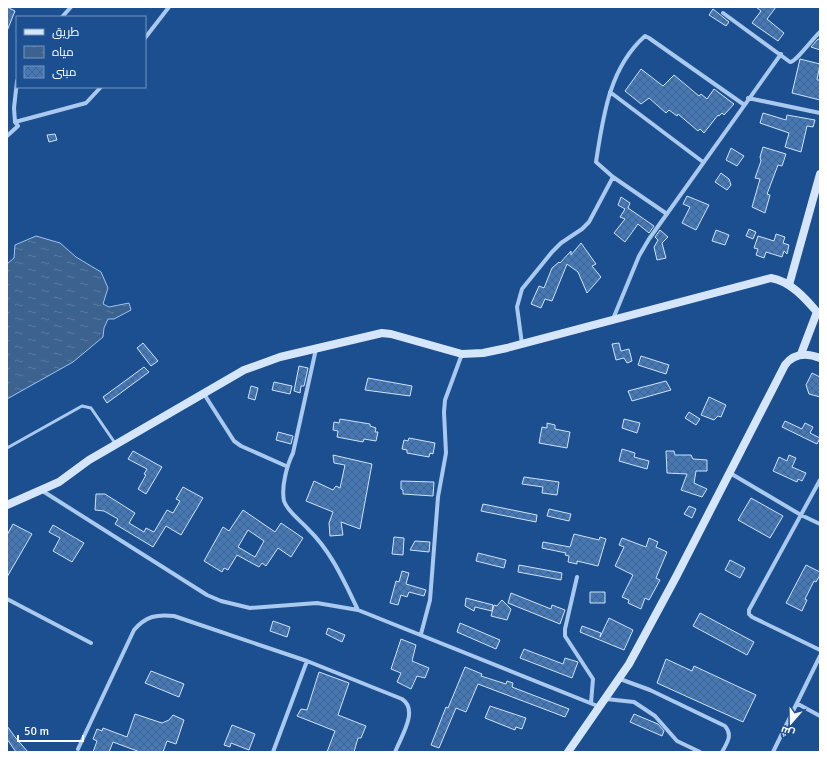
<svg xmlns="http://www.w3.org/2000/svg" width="827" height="759" font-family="Signika,Cairo,sans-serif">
  <defs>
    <pattern id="water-ripples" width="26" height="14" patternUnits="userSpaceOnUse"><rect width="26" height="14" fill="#3c6290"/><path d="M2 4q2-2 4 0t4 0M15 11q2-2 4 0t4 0" fill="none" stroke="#597aa1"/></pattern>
    <pattern id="building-cross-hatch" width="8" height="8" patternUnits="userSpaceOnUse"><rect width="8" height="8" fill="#4478b7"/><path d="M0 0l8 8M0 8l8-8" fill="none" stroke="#486282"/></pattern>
  </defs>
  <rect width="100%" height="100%" fill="#1b4f8f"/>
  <path fill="url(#water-ripples)" stroke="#9cc4f0" d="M36,236L60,243L76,257L101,272L108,288L103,304L109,307L129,303L131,310L114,319H108L104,328L103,337L73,362L7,399V264L14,258L15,245Z"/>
  <path fill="url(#building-cross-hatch)" stroke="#cfe3fa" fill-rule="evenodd" d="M7,7L15,11L7,31Z
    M756,7H776L767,19L784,33L778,41L752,23L761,11Z
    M713,9L729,22L726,26L709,15Z
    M818,39L820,40V50L811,47Z
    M800,59L820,64L817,80H820V100L792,93Z
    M641,69L663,86L674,75L699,96L701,94L707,99L714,89L734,104L724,115L722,113L719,116L718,115L704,133L700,129L698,131L678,114L677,116L669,110L666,113L649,98L641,104L625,91Z
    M763,113L786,120L787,115L815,120L813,127L807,126L801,152L785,147L789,133L760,123Z
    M55,134L57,140L49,142L47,135Z
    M763,147L786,154L782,166L778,165L767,194L770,195L765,213L752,207L760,179L755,178L761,161L760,157Z
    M731,148L744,156L737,166L726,160Z
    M721,173L729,179L731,185L727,190L715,182Z
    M687,196L709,205L696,230L682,223L690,207L683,204Z
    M621,197L630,203L628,208L654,226L649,233L638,224L625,242L614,233L625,219L620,217L625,209L618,205Z
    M749,229L756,232L753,239L746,236Z
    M660,230L668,237L662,243L666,258L657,260L654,247L658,240L655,237Z
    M716,230L729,235L725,245L712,241Z
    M776,234L785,237L783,243L789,245L787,254L784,251L782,257L766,252L764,258L756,255L758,249L754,248L758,236L774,241Z
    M581,243L596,264L592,266L601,277L587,293L578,272L567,264L552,301L545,299L541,308L531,304L539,286L544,288L552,268L559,262L560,263L571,251V255Z
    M143,343L158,361L151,366L137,348Z
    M619,343L621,351L629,349L632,361L627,363L624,358L616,360L612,344Z
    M641,356L669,365L666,374L638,365Z
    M299,366L308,368L304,386H301L300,393L294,391Z
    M144,367L149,372L107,403L103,397Z
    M812,373L820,377V397L809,394L806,385Z
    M368,378L412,386L410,396L365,390Z
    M666,381L671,390L632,401L628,391Z
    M274,382L292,386L290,394L272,390Z
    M251,386L258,388L255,400L248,398Z
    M709,397L726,405L721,417L718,416L714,420L701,415Z
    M689,412L700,419L696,425L685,418Z
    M340,419L370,424V426L376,428L375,432H378L376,441L364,439L363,442L337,437L338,431L333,430L334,422L339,423Z
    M624,419L640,423L637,433L622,428Z
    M785,421L802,429L805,423L813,427L810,433L820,438L817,444L782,427Z
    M547,423L555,425V429L570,432L567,448L539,443L542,427L547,428Z
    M278,432L293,436L291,444L276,440Z
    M409,438L435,443L433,454L430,453L429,457L407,453V450L402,449L404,440L408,441Z
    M622,449L635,453L634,457L649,461L647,469L619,461Z
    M133,451L162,467L146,494L138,489L146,475L144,474L147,469L128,459Z
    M666,451H674L675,455H691L693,459L707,460V471H696L694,483L707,489L702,497L681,490L687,474L667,473Z
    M333,455L372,464L360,529L341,522L343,535L330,536L329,523L333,512L306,501L314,481L333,490L336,486L340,488L345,465L334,463Z
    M789,455L796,458L792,467L806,473L802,481L798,479L797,482L773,471L779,457L787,461Z
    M524,477L559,482L557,495L542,493L543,487L522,484Z
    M401,481L434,482L433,496L403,494V490L401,489Z
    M183,487L203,498L181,535L166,526L153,547L115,524L118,519L104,511L95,510L96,494H105L135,513L129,523L144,532L146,528L154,532L167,510L173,513L180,501L176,499Z
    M751,498L783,516L770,538L738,520Z
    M483,504L537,515L536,522L481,511Z
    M689,506L696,509L692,518L684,514Z
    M549,509L571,514L569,521L547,516Z
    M243,510L275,532L281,523L303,538L291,557L278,548L266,566L262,563L259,567L237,555L228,570L224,568L222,572L204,561L223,527L229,531ZM248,530L264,541L255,557L238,547Z
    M13,524L32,534L7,577V535Z
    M53,525L84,543L72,562L53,551L60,538L49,532Z
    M574,534L599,540L600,537L606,539L598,566L577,561V564L568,562L569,556L565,555L566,553L542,548L543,542L570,547Z
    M394,537L404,538L403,555L392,554Z
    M622,538L646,547L649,538L658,542L656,547L667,552L656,578L660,580L649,600L645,598L641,609L628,603L629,600L622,597L633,575L615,566L624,547L619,545Z
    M415,541L430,542L429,552L410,550Z
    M478,553L506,560L504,568L476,561Z
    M730,560L745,568L740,578L725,570Z
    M519,565L562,573L561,580L518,572Z
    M806,565L820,572V575L816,582L814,581L805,599L807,600L802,611L786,603Z
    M402,571L409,573L406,584L426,590L424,596L409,592L407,597L401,595L398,605L390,603L396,581L399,582Z
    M590,592H605V603H590Z
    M511,593L551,609L552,605L565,610L560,624L508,603Z
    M466,598L493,605L492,611L475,607L474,611L465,606Z
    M502,600L511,609L507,620L491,616L494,605L497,606Z
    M700,613L754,642L747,655L693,626Z
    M609,618L633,630L624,650L580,632L582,626L601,633L600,637Z
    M273,621L290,627L287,637L270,631Z
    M460,623L500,640L496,649L457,632Z
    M328,628L345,635L342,642L326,634Z
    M401,639L416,645L412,661L429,668L425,678L417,676L411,689L397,682L401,673L391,669Z
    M524,649L563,664L565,658L578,662L572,678L520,658Z
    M666,659L692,671L694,666L756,695L743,722L657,683Z
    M465,667L482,674L481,676L506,684L507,681L513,683L512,687L569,709L565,717L478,684L466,712L456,708L439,748L431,745L446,707L448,708Z
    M151,671L184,684L179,697L145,683Z
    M319,672L349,683L338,715L366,726L361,738H358L354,752H327L335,731L297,716L301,709L307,710Z
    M490,706L526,718L522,729L516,727L515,730L485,718Z
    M135,714L162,723L169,720L173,715L184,720L176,744L167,741L163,752H140L113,742L109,752H93L97,741L93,739L97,729L102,731L103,728L127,737Z
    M634,714L658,724L664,731L662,736L630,722Z
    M232,725L255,734L249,750L231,743L230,747L224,745Z
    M7,726L15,737L28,752H16L7,739Z"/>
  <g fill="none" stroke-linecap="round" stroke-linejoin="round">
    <path stroke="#a9c9ee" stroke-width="3" d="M7,448L82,406L91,408L115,443"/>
    <path stroke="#a9c9ee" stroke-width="4" d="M723,13L790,62C796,62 813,38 820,32
      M62,17L71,7
      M145,38L169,7
      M610,92L703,162
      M748,98L820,113
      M15,122L14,108L17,81
      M7,136L18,126L15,122L86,103L101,87
      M667,214L613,177L596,162C603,117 609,68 645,36L649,38L743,104
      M613,319L639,256L649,239L781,54
      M522,344L517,307L522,289L552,252L561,243L582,229L589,222L613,177
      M316,349L293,453C287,465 281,487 284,501C287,511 301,521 308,529C331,551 344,581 358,610
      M204,394L234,441L241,446L286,466
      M730,473L801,515L820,524
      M820,480L749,610V614L752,617L820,650
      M41,490L207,595L221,601L250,608L317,603L358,610L600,707
      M577,577L565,629V636L593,679L591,703
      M7,599L91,643
      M421,634L430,600L438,497L446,453L444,412L445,400L462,354
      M620,679L650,690L725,726C733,735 727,743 722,752
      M606,699L634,702L655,716L677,741L700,752
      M798,704L820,716
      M78,749L134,630C146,616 157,614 174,616L307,661L402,699C419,710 401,737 395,752
      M273,752L307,661
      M773,752L820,656"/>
    <path stroke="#d6e6fa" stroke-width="8" d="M789,285L820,174
      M7,505L59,482L89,460L244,370L280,357L382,333L391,334L462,354L483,353L507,348L771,278C790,281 805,298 817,312L801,354
      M568,752L629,664L676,577L785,365C794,353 807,353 820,358"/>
  </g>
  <rect width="827" height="759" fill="none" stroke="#ffffff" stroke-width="16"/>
  <rect x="16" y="16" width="130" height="72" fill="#1b4f8f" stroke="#7695bc"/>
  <rect x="24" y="29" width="20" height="6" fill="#d6e6fa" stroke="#7695bc"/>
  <text x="52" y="36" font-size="12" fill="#ffffff">طريق</text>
  <rect x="24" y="46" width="20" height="12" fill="url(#water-ripples)" stroke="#7695bc"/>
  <text x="52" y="56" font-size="12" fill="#ffffff">مياه</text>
  <rect x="24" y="66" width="20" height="12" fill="url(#building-cross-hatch)" stroke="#7695bc"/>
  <text x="52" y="76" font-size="12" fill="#ffffff">مبنى</text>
  <g transform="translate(791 723) rotate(200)" stroke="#1b4f8f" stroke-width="3" paint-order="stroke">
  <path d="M0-3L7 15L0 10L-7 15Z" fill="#ffffff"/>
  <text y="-6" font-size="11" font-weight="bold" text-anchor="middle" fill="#ffffff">ش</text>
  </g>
  <path d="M18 735v6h65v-6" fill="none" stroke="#ffffff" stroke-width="2"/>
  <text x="24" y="735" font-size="12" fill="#ffffff" stroke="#1b4f8f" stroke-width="3" paint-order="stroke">50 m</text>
</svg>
